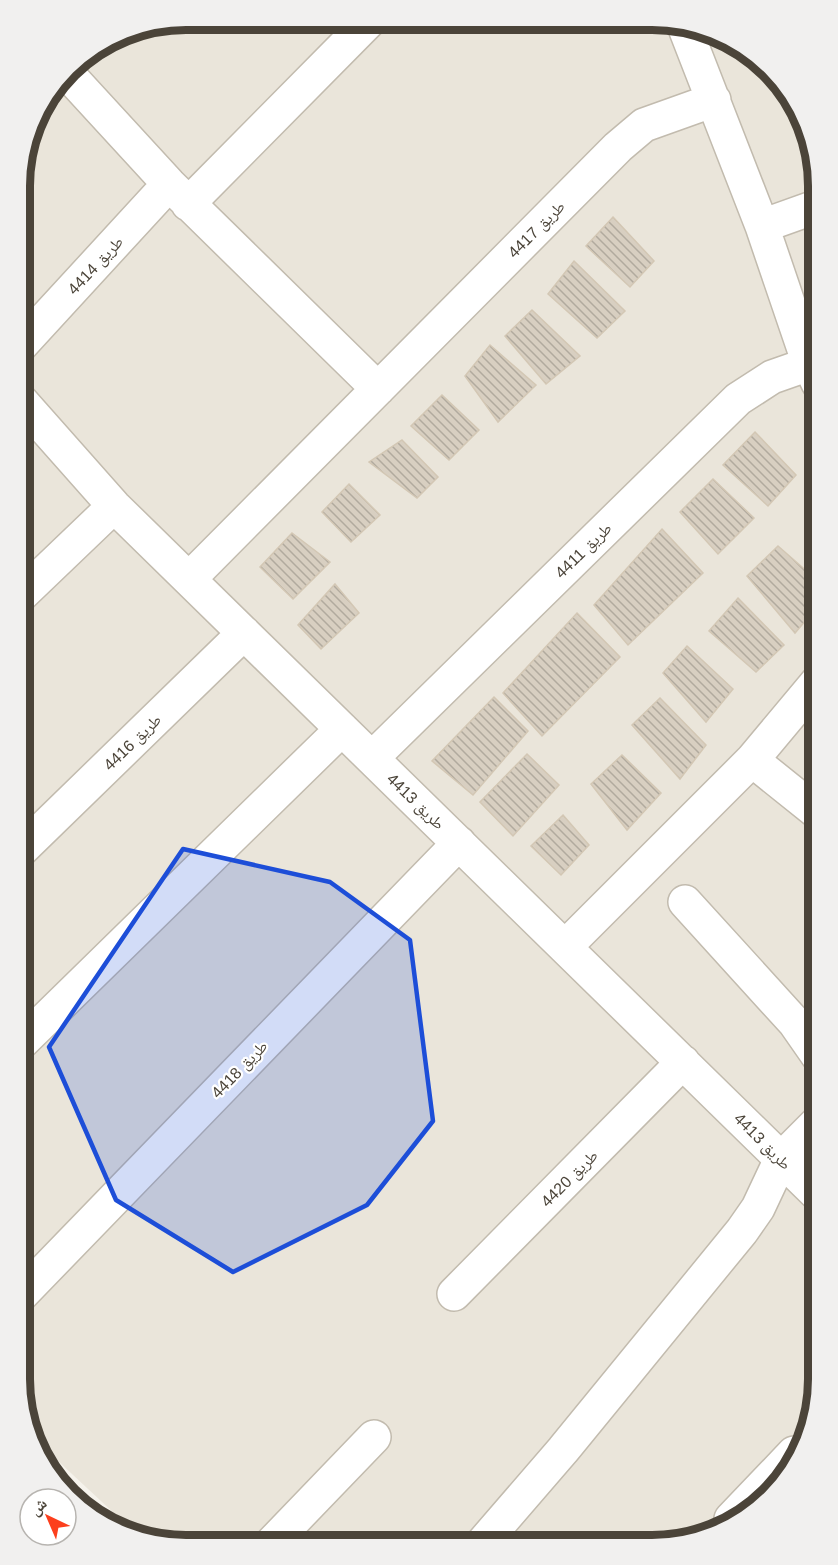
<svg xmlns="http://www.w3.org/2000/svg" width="838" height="1565" font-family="Helvetica,'Noto Naskh Arabic',sans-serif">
  <defs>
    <pattern id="building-back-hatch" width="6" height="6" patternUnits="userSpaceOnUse" patternTransform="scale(1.5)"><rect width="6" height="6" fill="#d8cfc1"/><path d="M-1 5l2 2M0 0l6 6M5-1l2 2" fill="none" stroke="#b1aa9e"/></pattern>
  </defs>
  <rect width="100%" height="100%" fill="#f6f3ec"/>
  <path fill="#eae5da" d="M186,20L684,23L762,60L810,132L818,186V1391L784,1481L706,1537L652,1545L164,1544L131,1529L28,1433L20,1379L21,164L37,112L76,61L122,32Z"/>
  <path fill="url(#building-back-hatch)" stroke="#d3c7b4" stroke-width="1.5" d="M613,217L654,261L630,287L586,246Z
    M574,261L625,311L597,338L548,294Z
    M532,310L580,356L546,384L505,336Z
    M490,345L536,385L498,422L465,376Z
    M442,395L479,430L449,460L411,426Z
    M755,432L796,475L768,506L723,465Z
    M402,440L438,477L417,498L369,462Z
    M713,479L754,518L718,554L680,512Z
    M349,484L380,515L351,542L322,512Z
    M662,529L703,573L628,645L594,605Z
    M292,533L330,562L293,599L260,567Z
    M778,546L818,581V606L795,633L747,576Z
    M335,584L359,613L321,649L298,625Z
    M738,598L784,645L756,672L709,631Z
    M577,613L620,657L542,736L503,693Z
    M687,646L733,689L706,722L663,673Z
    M494,697L528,731L473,795L432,761Z
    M660,698L706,745L680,779L632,725Z
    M527,754L559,785L513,836L480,802Z
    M622,755L661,793L627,830L591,784Z
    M818,759V775L811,769Z
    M563,815L589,845L561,875L531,846Z"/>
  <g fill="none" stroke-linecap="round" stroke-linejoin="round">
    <g stroke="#c2bbae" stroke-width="36">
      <path id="minor" d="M683,23L762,226L809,364L818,383
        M67,73L169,184L378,389
        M188,204L369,21
        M762,226L818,206
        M21,345L169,184
        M21,401L114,506L818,1195
        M189,579L618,147L644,125L714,100
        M20,596L114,506
        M372,758L738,399L772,377L809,364
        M752,760L818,813
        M20,851L244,633
        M685,902L795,1023L818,1056
        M565,947L752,760L818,681
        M20,1044L342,729
        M454,1294L683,1062
        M20,1296L459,843
        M731,1519L794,1453
        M271,1544L374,1437
        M481,1545L563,1450L742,1231L758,1208L781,1159L818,1122"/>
    </g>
    <use href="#minor" stroke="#fff" stroke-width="33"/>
  </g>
  <path fill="#1d4ed8" fill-opacity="0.2" stroke="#1d4ed8" stroke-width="4.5" stroke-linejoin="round" d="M183,849L330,882L410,940L433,1121L367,1205L233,1272L116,1200L49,1047Z"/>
  <g text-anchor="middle" stroke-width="4.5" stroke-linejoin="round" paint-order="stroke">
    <g font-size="16" fill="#4b4439" stroke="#fff">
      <text transform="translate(536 229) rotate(-45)" y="6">طريق 4417</text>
      <text transform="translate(95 265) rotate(-47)" y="6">طريق 4414</text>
      <text transform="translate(583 550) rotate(-44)" y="6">طريق 4411</text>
      <text transform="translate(132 742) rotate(-44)" y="6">طريق 4416</text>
      <text transform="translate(416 801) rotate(44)" y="6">طريق 4413</text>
      <text transform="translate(239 1069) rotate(-46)" y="6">طريق 4418</text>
      <text transform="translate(763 1141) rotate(45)" y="6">طريق 4413</text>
      <text transform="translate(569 1178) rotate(-45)" y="6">طريق 4420</text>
    </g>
  </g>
  <path d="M0 0H838V1565H0ZM186 30H652A156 156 0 0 1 808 186V1379A156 156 0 0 1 652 1535H186A156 156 0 0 1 30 1379V186A156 156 0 0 1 186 30Z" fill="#f1f0ef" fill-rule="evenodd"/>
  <path fill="none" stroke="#4b4439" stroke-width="8" d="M186 30H652A156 156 0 0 1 808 186V1379A156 156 0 0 1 652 1535H186A156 156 0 0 1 30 1379V186A156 156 0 0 1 186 30Z"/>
  <g transform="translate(48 1517) rotate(316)"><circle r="28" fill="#ffffff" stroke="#b7b4b0" stroke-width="1.5"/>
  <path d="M0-4.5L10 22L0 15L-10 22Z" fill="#fc3f1d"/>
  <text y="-9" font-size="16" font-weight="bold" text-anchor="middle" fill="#4b4439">ش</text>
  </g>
</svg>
